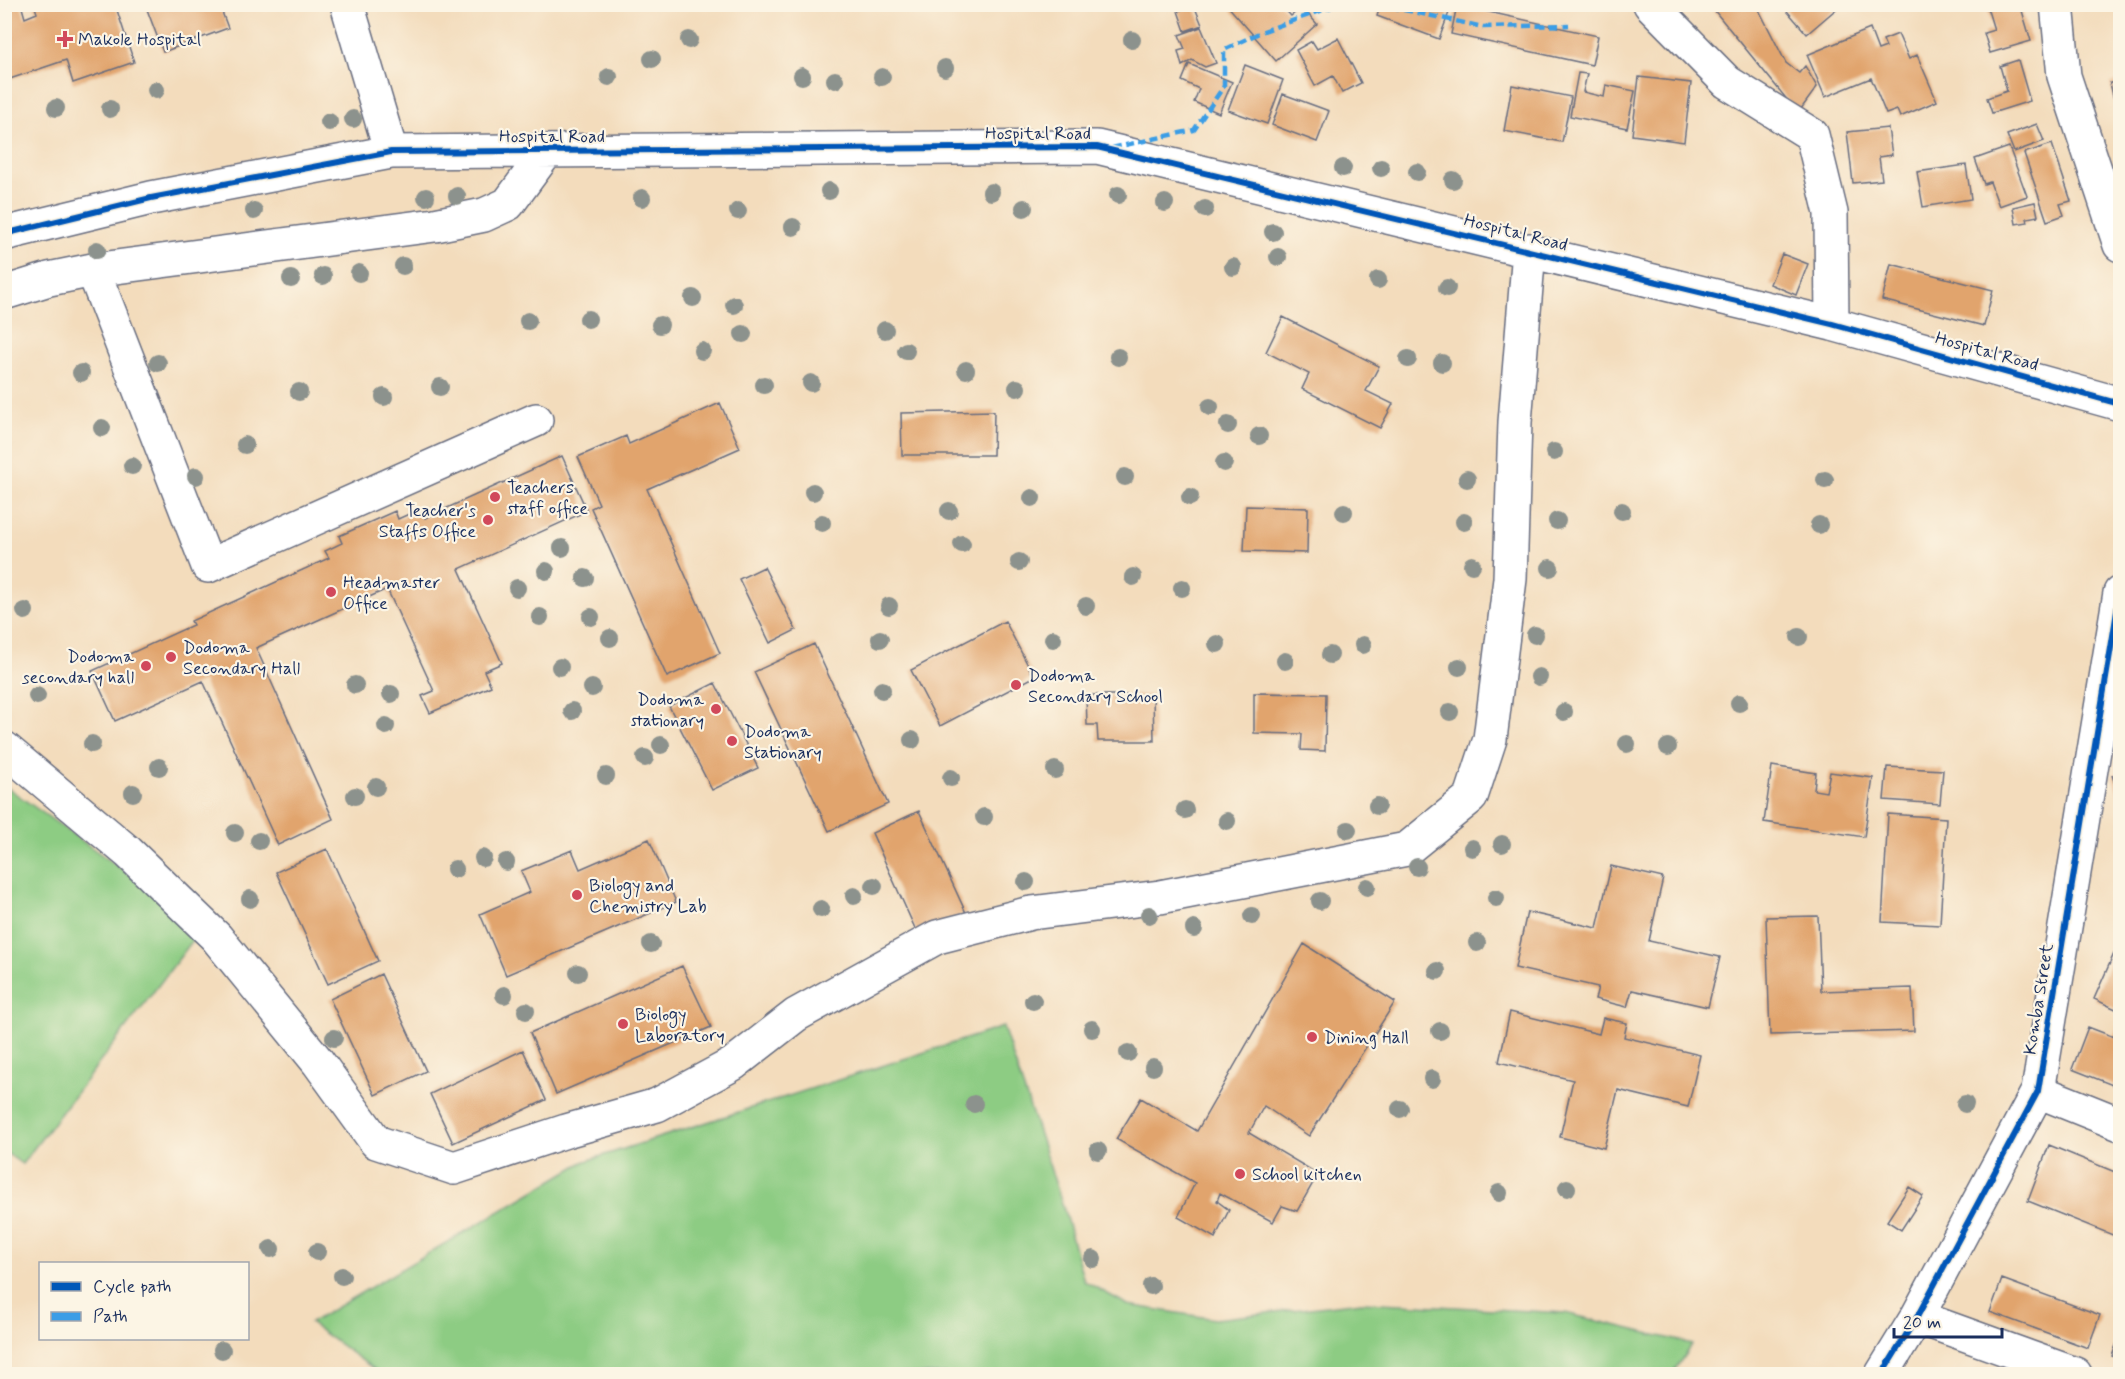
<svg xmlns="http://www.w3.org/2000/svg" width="2125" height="1379" font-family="Mynerve,sans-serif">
  <rect width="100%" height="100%" fill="#fcf5e5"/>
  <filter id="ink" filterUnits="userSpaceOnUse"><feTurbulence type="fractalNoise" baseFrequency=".0167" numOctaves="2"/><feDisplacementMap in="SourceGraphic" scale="12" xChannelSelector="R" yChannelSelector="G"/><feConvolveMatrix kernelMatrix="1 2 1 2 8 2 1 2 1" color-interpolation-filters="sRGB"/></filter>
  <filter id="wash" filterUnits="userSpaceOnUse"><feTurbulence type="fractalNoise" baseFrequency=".008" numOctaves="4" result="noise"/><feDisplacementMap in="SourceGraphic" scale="24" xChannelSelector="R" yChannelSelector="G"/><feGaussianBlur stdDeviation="1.35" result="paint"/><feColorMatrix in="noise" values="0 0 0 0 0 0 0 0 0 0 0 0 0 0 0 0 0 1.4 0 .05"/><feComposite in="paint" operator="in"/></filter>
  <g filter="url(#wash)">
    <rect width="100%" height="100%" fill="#f3dcbc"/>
    <path fill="#8dcc83" stroke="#547e70" stroke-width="1.5" d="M5,786L203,927L22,1164L5,1152Z
      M1003,1027L1062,1203L1084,1281L1128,1305L1215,1319L1362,1302L1565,1313L1692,1344L1672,1374H381L310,1323L583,1162Z"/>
    <g id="blocks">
      <path fill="#e1a46d" d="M4,4H21L25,18L37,13L34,4H115L134,62L73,83L66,60L4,81Z
        M145,4H219L228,28L163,52Z
        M1226,4H1280L1291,16L1302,7L1317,24L1276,61Z
        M1381,4H1434L1450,10L1439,39L1377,16Z
        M1709,4H1756L1786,63L1799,73L1805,66L1817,87L1798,113Z
        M1781,4H1842L1807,34Z
        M1986,4H2020L2031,41L1990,53L1984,33L1994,30Z
        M1194,5L1202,25L1185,31L1178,11Z
        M1457,5L1598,36L1592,65L1451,34Z
        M1201,27L1216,63L1205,67L1192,60L1182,66L1178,51L1185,49L1179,35Z
        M1870,29L1878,50L1886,47L1883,40L1898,34L1909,59L1917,55L1937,101L1900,117L1897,110L1886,114L1871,78L1825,97L1807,55Z
        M1338,38L1361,83L1342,93L1333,76L1315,86L1296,50L1312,41L1317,49Z
        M2018,60L2030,101L1992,113L1987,98L2007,91L2000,66Z
        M1189,64L1232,82L1219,113L1194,102L1199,89L1182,81Z
        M1245,65L1283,80L1267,124L1228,110Z
        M1578,73L1587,74L1583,92L1604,97L1606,85L1635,91L1627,128L1570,116Z
        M1639,77L1691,83L1684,142L1632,135Z
        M2120,81V115L2118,116L2110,83Z
        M1512,85L1571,97L1562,142L1504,131Z
        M1283,94L1329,111L1317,142L1272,125Z
        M2037,124L2044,141L2014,152L2007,135Z
        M1888,128L1892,155L1879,157L1882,180L1853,183L1847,132Z
        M2052,144L2071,201L2060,204L2064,215L2047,221L2024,153Z
        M2009,147L2027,196L1999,206L1990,182L1984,184L1975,159Z
        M1966,165L1971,199L1923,207L1917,172Z
        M2035,202L2038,216L2027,218L2028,222L2016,224L2013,207Z
        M1782,254L1808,264L1796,295L1770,284Z
        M1891,264L1993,290L1984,326L1882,300Z
        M1283,317L1379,366L1366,391L1393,404L1380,428L1302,389L1309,374L1266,352Z
        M720,403L740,448L647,489L720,653L667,677L591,508L599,504L578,457L626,436L629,444Z
        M994,411L993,455H902L901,413Z
        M562,456L587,511L459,569L502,663L484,671L491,686L430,713L422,696L434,691L387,589L256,648L333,819L278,845L203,681L115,721L92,671L193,625L191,621L329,558L325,551L342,543L339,536L395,511L398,519L420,509L425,518Z
        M1246,506L1308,508L1307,553L1244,551Z
        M764,567L796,630L770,643L739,579Z
        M1005,621L1034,677L940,726L911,670Z
        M814,644L888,804L829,831L754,672Z
        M715,683L758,768L712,790L669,706Z
        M1254,693L1326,694L1325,751L1301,750L1302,734L1254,733Z
        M1086,695H1153L1154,741H1098L1097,725H1087Z
        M1772,766L1816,773L1814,790L1826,792L1830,772L1873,778L1864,837L1764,822Z
        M1887,767L1943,770L1940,804L1884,800Z
        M2120,773V799L2112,775Z
        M919,811L966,913L918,935L872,833Z
        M1888,814L1946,818L1940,925L1882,922Z
        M649,839L676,902L506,975L480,914L530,892L521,871L572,850L580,869Z
        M327,849L378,961L328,984L276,872Z
        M1611,866L1663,878L1649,941L1720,957L1708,1007L1632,990L1627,1007L1595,999L1598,987L1515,968L1527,912L1597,928Z
        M1818,916L1821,991L1912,988L1914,1031L1770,1035L1766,917Z
        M2120,940V1011L2094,999Z
        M1304,944L1395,1002L1309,1136L1264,1106L1249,1133L1318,1174L1297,1211L1282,1206L1273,1222L1220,1193L1217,1201L1229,1210L1215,1238L1178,1217L1195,1183L1116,1139L1141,1098L1197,1131Z
        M682,966L711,1027L556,1094L530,1033Z
        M381,974L426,1071L375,1095L330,999Z
        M1510,1012L1599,1034L1603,1018L1627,1023L1624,1037L1700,1055L1688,1107L1618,1090L1604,1148L1560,1137L1573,1080L1499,1062Z
        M2120,1021V1088L2072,1069L2088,1027L2114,1037Z
        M523,1050L546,1100L453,1143L430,1094Z
        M2049,1145L2120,1174V1238L2028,1201Z
        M1909,1187L1923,1196L1901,1230L1887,1221Z
        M2002,1279L2100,1315L2088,1348L1990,1312Z
        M2120,1335V1359L2112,1356Z"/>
    </g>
  </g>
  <g filter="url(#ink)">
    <use href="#blocks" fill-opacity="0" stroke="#676c7f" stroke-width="1.5"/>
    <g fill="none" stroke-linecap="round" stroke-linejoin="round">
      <g stroke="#676c7f" stroke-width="36">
        <path id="minor" d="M347,4L391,152
          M1650,4L1727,82L1812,135L1831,213L1832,324
          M2057,4L2064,76L2120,245
          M4,234L151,198L391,152L1097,147L1832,324L2120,404
          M93,270L208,566L536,420
          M4,293L49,279L93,270L435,225L484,215L508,204L547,151
          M4,748L128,852L216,937L318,1062L376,1142L454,1168L566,1131L657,1105L733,1064L796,1015L937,937L1031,913L1160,897L1407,849L1471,797L1490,739L1510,579L1515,422L1529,250
          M2038,1091L2120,1124
          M1917,1317L2075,1374
          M1882,1374L1917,1317L2038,1091L2120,593"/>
      </g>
      <use href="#minor" stroke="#fff" stroke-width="33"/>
      <path stroke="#3b9de6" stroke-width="4.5" stroke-dasharray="9 4.5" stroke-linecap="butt" d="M1377,4L1483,27L1569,25
        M1112,148L1194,130L1224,86V50L1261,32L1340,4"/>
      <g stroke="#fcf5e5" stroke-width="10">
        <path id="cycleway" d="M4,234L151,198L391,152L1097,147L1832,324L2120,404
          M1882,1374L1917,1317L2038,1091L2120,593"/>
      </g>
      <use href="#cycleway" stroke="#0057b8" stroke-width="6"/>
    </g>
    <g fill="#8c928d">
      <circle cx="689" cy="40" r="9"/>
      <circle cx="1132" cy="40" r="9"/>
      <circle cx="652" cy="59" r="9"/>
      <circle cx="945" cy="68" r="9"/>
      <circle cx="802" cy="76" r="9"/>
      <circle cx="609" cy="77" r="9"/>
      <circle cx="882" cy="77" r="9"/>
      <circle cx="835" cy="80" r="9"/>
      <circle cx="156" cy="90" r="9"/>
      <circle cx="56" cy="108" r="9"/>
      <circle cx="110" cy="109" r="9"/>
      <circle cx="353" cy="119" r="9"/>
      <circle cx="329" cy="122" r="9"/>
      <circle cx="1343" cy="168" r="9"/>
      <circle cx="1381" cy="168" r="9"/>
      <circle cx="1417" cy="172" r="9"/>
      <circle cx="1453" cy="180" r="9"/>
      <circle cx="829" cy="191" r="9"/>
      <circle cx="991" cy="192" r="9"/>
      <circle cx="1118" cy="195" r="9"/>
      <circle cx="457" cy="196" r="9"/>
      <circle cx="426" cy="197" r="9"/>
      <circle cx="642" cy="198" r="9"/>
      <circle cx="1165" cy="203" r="9"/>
      <circle cx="1024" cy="208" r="9"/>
      <circle cx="1205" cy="209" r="9"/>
      <circle cx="254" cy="211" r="9"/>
      <circle cx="738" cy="211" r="9"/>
      <circle cx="793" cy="227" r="9"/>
      <circle cx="1273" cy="232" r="9"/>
      <circle cx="97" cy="250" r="9"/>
      <circle cx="1278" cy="257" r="9"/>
      <circle cx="403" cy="266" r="9"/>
      <circle cx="1233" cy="267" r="9"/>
      <circle cx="359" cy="273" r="9"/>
      <circle cx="323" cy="276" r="9"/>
      <circle cx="291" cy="279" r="9"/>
      <circle cx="1378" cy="280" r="9"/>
      <circle cx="1447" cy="288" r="9"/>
      <circle cx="693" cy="298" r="9"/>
      <circle cx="734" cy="305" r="9"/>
      <circle cx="588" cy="319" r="9"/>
      <circle cx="528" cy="321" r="9"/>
      <circle cx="660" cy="325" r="9"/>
      <circle cx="885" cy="330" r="9"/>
      <circle cx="743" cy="334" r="9"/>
      <circle cx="702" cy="351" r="9"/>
      <circle cx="906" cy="351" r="9"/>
      <circle cx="1118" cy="357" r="9"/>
      <circle cx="1408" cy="359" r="9"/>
      <circle cx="158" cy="363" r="9"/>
      <circle cx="1442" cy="363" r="9"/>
      <circle cx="966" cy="370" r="9"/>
      <circle cx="81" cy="373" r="9"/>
      <circle cx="811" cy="383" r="9"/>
      <circle cx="764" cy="385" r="9"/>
      <circle cx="440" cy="387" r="9"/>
      <circle cx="1017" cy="388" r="9"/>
      <circle cx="299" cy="392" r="9"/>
      <circle cx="384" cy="397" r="9"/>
      <circle cx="1210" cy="407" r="9"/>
      <circle cx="1228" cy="425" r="9"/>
      <circle cx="102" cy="428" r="9"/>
      <circle cx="1259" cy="436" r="9"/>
      <circle cx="245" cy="445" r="9"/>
      <circle cx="1554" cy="452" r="9"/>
      <circle cx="1224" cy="463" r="9"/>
      <circle cx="132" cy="466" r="9"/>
      <circle cx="196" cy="476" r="9"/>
      <circle cx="1125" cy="477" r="9"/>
      <circle cx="1467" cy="479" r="9"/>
      <circle cx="1825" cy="480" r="9"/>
      <circle cx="813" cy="492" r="9"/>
      <circle cx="1190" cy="497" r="9"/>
      <circle cx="1032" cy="498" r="9"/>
      <circle cx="949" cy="511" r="9"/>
      <circle cx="1622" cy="511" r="9"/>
      <circle cx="1344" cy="512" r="9"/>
      <circle cx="1557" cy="521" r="9"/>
      <circle cx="1464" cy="522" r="9"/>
      <circle cx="822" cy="523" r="9"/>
      <circle cx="1819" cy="525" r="9"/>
      <circle cx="962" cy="544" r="9"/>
      <circle cx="562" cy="548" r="9"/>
      <circle cx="1019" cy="562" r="9"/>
      <circle cx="1472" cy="565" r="9"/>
      <circle cx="1550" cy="568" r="9"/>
      <circle cx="546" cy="571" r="9"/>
      <circle cx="1133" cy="577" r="9"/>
      <circle cx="585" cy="578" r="9"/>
      <circle cx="517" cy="588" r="9"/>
      <circle cx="1182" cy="588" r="9"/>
      <circle cx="889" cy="606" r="9"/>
      <circle cx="1086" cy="606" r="9"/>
      <circle cx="25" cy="611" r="9"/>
      <circle cx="540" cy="617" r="9"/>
      <circle cx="591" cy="617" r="9"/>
      <circle cx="1535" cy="635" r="9"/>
      <circle cx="1799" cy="637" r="9"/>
      <circle cx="610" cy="638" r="9"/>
      <circle cx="880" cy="639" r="9"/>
      <circle cx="1053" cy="639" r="9"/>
      <circle cx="1217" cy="644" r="9"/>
      <circle cx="1363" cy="645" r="9"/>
      <circle cx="1330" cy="655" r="9"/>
      <circle cx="1285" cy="661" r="9"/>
      <circle cx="560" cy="667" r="9"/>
      <circle cx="1459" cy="667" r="9"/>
      <circle cx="1539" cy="677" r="9"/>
      <circle cx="355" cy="685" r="9"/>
      <circle cx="592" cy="688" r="9"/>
      <circle cx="882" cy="690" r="9"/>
      <circle cx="391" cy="694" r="9"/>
      <circle cx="37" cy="696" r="9"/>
      <circle cx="1739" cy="703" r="9"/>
      <circle cx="572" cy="711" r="9"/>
      <circle cx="1450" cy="712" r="9"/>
      <circle cx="1564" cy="712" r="9"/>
      <circle cx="386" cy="726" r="9"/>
      <circle cx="912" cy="740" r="9"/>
      <circle cx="92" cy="744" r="9"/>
      <circle cx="1627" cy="744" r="9"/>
      <circle cx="661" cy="745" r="9"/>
      <circle cx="1668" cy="747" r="9"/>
      <circle cx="645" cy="758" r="9"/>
      <circle cx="159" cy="767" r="9"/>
      <circle cx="1055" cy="770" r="9"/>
      <circle cx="606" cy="776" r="9"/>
      <circle cx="951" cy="778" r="9"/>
      <circle cx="376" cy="787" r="9"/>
      <circle cx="133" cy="793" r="9"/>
      <circle cx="355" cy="796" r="9"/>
      <circle cx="1377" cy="806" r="9"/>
      <circle cx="1185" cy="810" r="9"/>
      <circle cx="984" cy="817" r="9"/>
      <circle cx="1227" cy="821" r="9"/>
      <circle cx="1348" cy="830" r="9"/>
      <circle cx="235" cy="833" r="9"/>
      <circle cx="259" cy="841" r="9"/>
      <circle cx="1502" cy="844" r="9"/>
      <circle cx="1472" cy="848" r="9"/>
      <circle cx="483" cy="858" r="9"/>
      <circle cx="506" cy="862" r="9"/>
      <circle cx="1417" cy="867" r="9"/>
      <circle cx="455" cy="869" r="9"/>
      <circle cx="1026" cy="882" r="9"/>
      <circle cx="874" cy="886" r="9"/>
      <circle cx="1367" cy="887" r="9"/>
      <circle cx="854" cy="896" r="9"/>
      <circle cx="1496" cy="898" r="9"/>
      <circle cx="250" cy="899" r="9"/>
      <circle cx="1320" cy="901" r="9"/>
      <circle cx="821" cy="909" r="9"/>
      <circle cx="1149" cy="915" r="9"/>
      <circle cx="1252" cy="916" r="9"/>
      <circle cx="1194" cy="929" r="9"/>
      <circle cx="1477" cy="943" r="9"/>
      <circle cx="651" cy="944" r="9"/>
      <circle cx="1437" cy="971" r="9"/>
      <circle cx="578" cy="973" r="9"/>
      <circle cx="504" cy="995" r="9"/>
      <circle cx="1033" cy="1001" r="9"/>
      <circle cx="526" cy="1011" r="9"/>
      <circle cx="1092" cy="1029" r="9"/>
      <circle cx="1440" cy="1031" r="9"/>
      <circle cx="334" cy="1038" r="9"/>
      <circle cx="1128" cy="1053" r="9"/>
      <circle cx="1153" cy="1067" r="9"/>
      <circle cx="1432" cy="1079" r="9"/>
      <circle cx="974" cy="1104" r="9"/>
      <circle cx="1965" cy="1104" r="9"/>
      <circle cx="1400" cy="1109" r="9"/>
      <circle cx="1098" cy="1151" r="9"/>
      <circle cx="1567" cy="1188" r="9"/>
      <circle cx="1499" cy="1193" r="9"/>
      <circle cx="271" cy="1249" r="9"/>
      <circle cx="317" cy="1252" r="9"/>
      <circle cx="1093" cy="1259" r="9"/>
      <circle cx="342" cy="1276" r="9"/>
      <circle cx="1151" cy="1286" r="9"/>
      <circle cx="222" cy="1350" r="9"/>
    </g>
  </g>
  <g fill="#d1495b" stroke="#fcf5e5" stroke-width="2">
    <path d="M62 30h6v6h6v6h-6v6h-6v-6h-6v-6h6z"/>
    <circle cx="495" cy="497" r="6"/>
    <circle cx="488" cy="520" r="6"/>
    <circle cx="331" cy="592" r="6"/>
    <circle cx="171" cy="657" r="6"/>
    <circle cx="146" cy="666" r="6"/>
    <circle cx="1016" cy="685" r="6"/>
    <circle cx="716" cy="709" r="6"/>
    <circle cx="732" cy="741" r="6"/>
    <circle cx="577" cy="895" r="6"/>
    <circle cx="623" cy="1024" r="6"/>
    <circle cx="1312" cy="1037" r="6"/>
    <circle cx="1240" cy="1174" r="6"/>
  </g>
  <g text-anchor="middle" stroke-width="4.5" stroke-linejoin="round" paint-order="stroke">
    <g font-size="18" fill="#1b2f5e" stroke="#fcf5e5" text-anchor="start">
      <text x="78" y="45">Makole Hospital</text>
      <text x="507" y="493">Teachers<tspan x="507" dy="21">staff office</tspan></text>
      <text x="476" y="516" text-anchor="end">Teacher's<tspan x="476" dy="21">Staffs Office</tspan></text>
      <text x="343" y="588">Headmaster<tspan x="343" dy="21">Office</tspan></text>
      <text x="183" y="653">Dodoma<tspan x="183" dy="21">Secondary Hall</tspan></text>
      <text x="134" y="662" text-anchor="end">Dodoma<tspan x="134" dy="21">secondary hall</tspan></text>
      <text x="1028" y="681">Dodoma<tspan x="1028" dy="21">Secondary School</tspan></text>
      <text x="704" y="705" text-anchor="end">Dodoma<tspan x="704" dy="21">stationary</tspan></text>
      <text x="744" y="737">Dodoma<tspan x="744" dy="21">Stationary</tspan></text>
      <text x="589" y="891">Biology and<tspan x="589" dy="21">Chemistry Lab</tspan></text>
      <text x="635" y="1020">Biology<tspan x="635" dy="21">Laboratory</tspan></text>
      <text x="1324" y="1043">Dining Hall</text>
      <text x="1252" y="1180">School kitchen</text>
    </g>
    <g font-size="18" fill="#1b2f5e" stroke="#fcf5e5">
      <text x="1038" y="139">Hospital Road</text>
      <text x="552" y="142">Hospital Road</text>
      <text transform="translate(1516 232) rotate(14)" y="6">Hospital Road</text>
      <text transform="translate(1987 351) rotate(15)" y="6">Hospital Road</text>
      <text transform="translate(2038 999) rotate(-81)" y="6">Komba Street</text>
    </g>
  </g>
  <rect width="2125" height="1379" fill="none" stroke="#fcf5e5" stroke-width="24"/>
  <rect x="39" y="1262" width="210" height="78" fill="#fcf5e5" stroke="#a2a6af" stroke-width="1.5"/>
  <rect x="51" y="1282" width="30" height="9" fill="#0057b8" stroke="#a2a6af" stroke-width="1.5"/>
  <text x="93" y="1292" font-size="18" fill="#1b2f5e">Cycle path</text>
  <rect x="51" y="1312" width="30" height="9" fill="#3b9de6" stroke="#a2a6af" stroke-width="1.5"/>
  <text x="93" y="1322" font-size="18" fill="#1b2f5e">Path</text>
  <path d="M1894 1328v9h108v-9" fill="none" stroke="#1b2f5e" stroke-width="3"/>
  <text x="1903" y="1328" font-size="18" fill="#1b2f5e" stroke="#fcf5e5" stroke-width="4.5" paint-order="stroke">20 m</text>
</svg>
